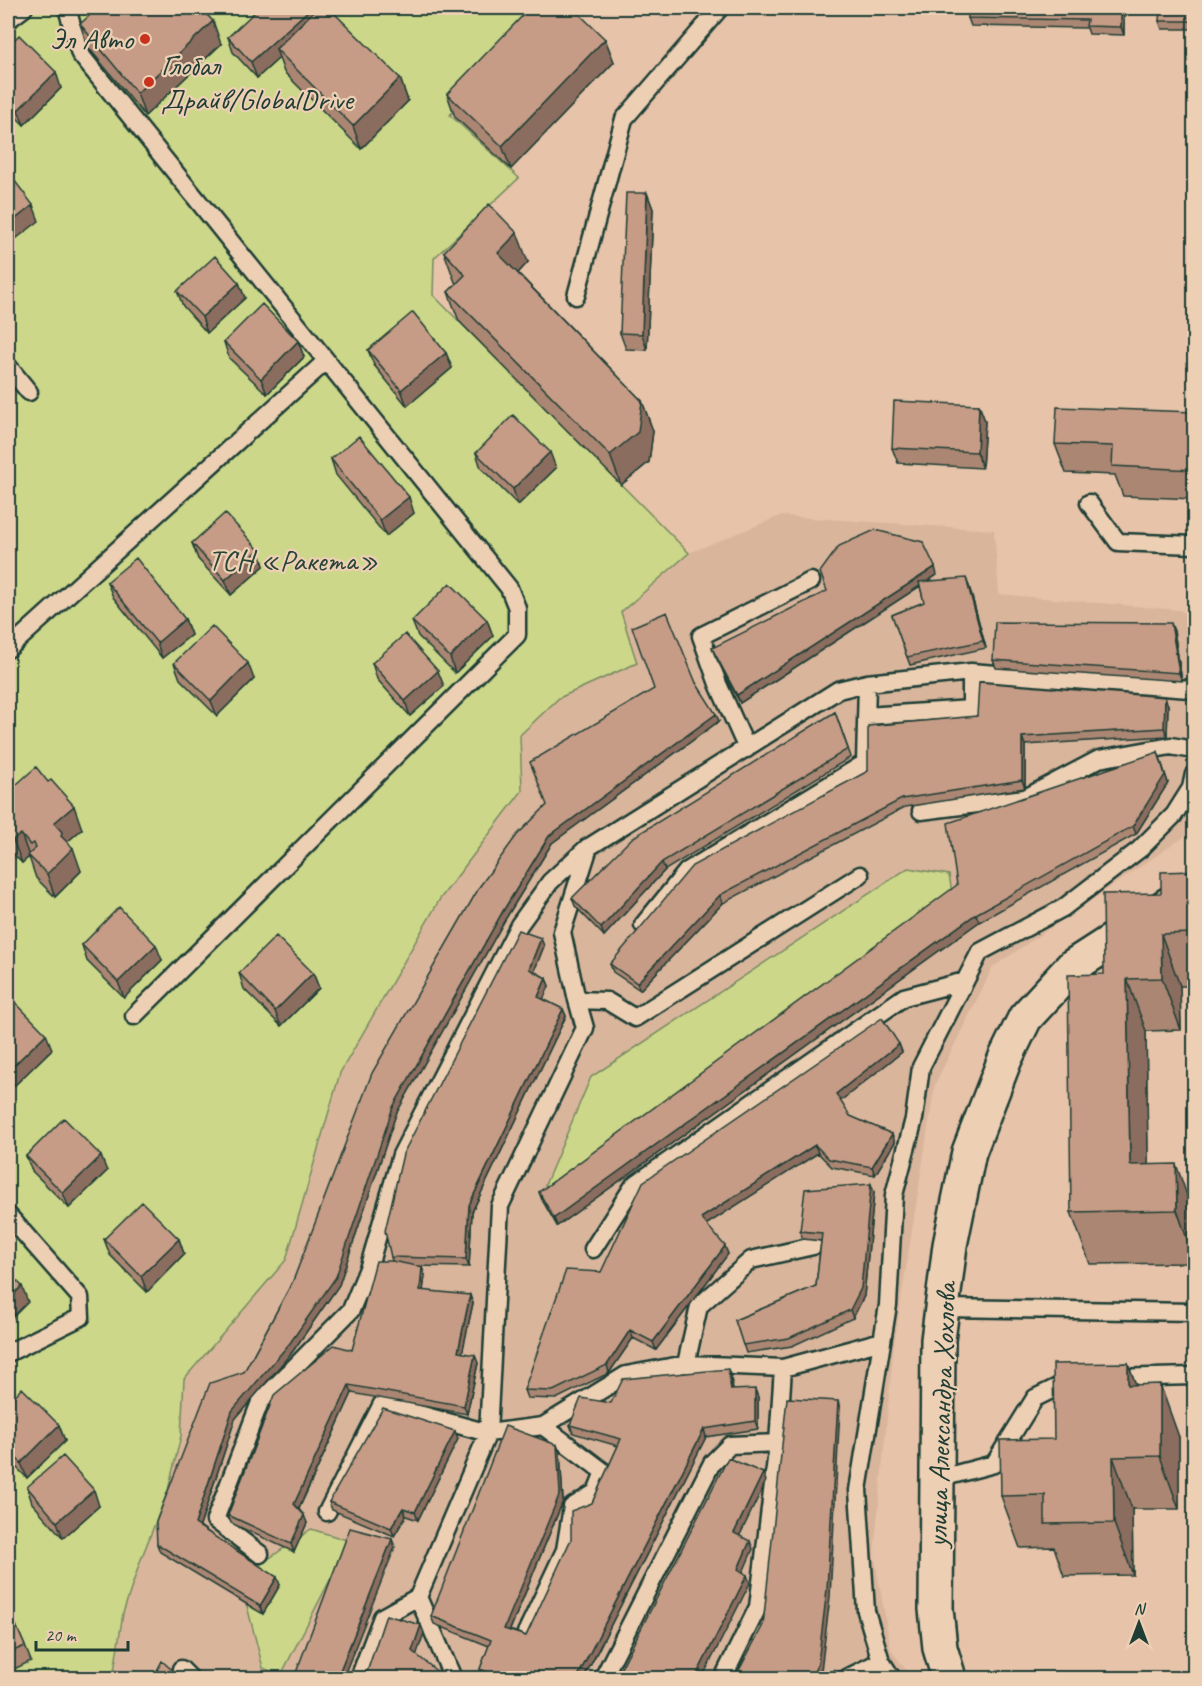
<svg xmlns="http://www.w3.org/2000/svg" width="1202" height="1686" font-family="Caveat,sans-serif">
  <rect width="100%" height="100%" fill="#e7c3a9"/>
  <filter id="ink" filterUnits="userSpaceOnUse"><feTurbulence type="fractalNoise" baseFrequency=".0167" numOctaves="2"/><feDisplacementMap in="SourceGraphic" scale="12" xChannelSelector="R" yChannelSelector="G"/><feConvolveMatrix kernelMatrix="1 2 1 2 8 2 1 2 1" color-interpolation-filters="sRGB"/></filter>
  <g filter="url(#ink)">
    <path fill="#d9b59c" d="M780,516L994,530L999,594L1179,610L1194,617V830L993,967L935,1084L894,1344L874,1554L891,1650L912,1678H113L123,1613L140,1562L168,1490L181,1436L184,1379L286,1260L340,1073L440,899L522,791L520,735L559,698L637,663L621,612L689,553Z"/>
    <path fill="#ccd78a" stroke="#768a5f" stroke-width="1.5" d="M8,8H545L450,115L519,178L434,258L433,295L689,553L621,612L637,663L559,698L520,735L522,791L440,899L340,1073L286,1260L184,1379L181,1436L168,1490L140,1562L123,1613L113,1678H8Z
      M908,868L949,875L952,893L552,1187L545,1185L591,1077Z
      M311,1529L350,1541L281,1675L263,1668L240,1579Z"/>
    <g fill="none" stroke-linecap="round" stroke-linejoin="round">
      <g stroke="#1f3d34" stroke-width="21">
        <path id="lane" d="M67,8L80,54L509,588L517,608V635L134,1016
          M8,20L24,8
          M576,296L624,119L720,8
          M8,366L29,392
          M1089,503L1118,542L1194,545
          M8,649L326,361
          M866,716L971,709V672
          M747,749L718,684L701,636L811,581
          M921,811L1025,798L1099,759L1171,746L1194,750
          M643,925L687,871L865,763L867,683
          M577,1000L607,1001L635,1018L860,875
          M8,1215L80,1297L81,1317L8,1353
          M593,1249L634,1185L904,997L965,981
          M942,1308L1194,1312
          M686,1364L699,1306L751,1260L813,1246
          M1111,1378L1194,1376
          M937,1479L994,1464L1035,1398L1074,1379
          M327,1512L382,1404L488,1433L543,1426L626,1375L686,1364L783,1368L882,1341
          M260,1554L215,1520L260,1402L351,1310L369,1266L401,1155L519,925L550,882L588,847
          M526,1633L565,1550L572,1507L596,1492L604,1472L543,1426
          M181,1669L190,1678
          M359,1678L382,1617L418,1597
          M453,1678L418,1597L488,1433L500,1206L585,1028L577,1000L562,932L589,847L838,690L867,683L971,672L1189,689L1194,692
          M603,1678L712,1463L730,1445L778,1443
          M723,1678L758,1607L778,1443L783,1368
          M847,1678L881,1661
          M892,1678L881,1661L866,1611L858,1490L888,1305L894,1195L914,1119L921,1067L980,952L1063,908L1140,849L1174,815L1191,788L1194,774"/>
      </g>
      <g stroke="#1f3d34" stroke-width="38">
        <path id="street" d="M949,1678L940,1648L936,1609L938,1340L950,1245L969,1152L1005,1059L1025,1018L1073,966L1194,888"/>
      </g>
      <use href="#lane" stroke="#edd0b4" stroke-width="16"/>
      <use href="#street" stroke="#edd0b4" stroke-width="33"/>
    </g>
    <path fill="#ab8673" stroke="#1f3d34" stroke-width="1.5" d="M1124,8V35L1089,34L1087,28L971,26L968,18Z
      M1194,8V29H1162L1159,21Z
      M80,24L221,44L145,116L88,47Z
      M228,37L400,78L408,101L361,149L284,72L279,58L257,78L233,52Z
      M605,39L614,62L511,169L455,117L447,94Z
      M8,46L61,88L24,125L8,109Z
      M647,193L653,209L647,350L626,349L620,333Z
      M444,252L528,262L518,273L642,401L653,431L649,462L621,485L459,321L448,292L457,284L455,282Z
      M239,283L245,298L207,333L183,306L177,291Z
      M298,341L304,357L267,394L229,358L224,342Z
      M368,350L446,353L452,368L407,406L374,365Z
      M979,405L985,421L982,468L898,463L892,448Z
      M1194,412V499L1123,496L1115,475L1066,473L1055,444Z
      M476,453L556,468L518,505L481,468Z
      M331,459L414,513L386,536L336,475Z
      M192,543L259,550L264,566L231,595L198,559Z
      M937,575L927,582L969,586L986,648L910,665L892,615L924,602L920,586L740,703L715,656L712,648Z
      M107,582L185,619L191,635L162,658L113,597Z
      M487,620L493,636L455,673L418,636L412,621Z
      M1174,631L1182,681L996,668L993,660Z
      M174,663L254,679L217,716L180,679Z
      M372,663L444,686L410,716L377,679Z
      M696,683L719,721L552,843L506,918L396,1114L339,1285L293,1351L235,1419L200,1526L280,1585L263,1614L160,1552L157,1544L244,1372L293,1281L480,886Z
      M1168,705L1167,736L1025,745V788L905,807L723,903L640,990L613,972L610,964L868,771Z
      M835,712L851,757L665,870L604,936L575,906L572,898Z
      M1158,752L1168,783L1136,834L979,922L557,1226L542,1200L539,1192Z
      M8,792L82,829L67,842L81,871L55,897L36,878L29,857L22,863L8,849Z
      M1194,871V986H1180L1181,1030L1146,1031L1148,1165L1194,1215V1263L1090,1264L1071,1212L1104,974Z
      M82,945L162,960L124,998L87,961Z
      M544,946L534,971L546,978L549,986L543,999L563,1009L566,1016L472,1212L469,1267L414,1266L425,1275L423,1291L473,1303L462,1352L478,1363L467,1414L352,1393L299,1509L307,1523L294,1552L231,1523L228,1515L352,1350L392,1261L391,1257Z
      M239,973H313L319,988L281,1026L244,989Z
      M8,998L52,1049L14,1086L8,1080Z
      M899,1044L902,1052L840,1101L850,1116L892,1134L895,1142L875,1175L832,1167L818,1153L706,1224L728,1254L656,1350L633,1338L609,1373L556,1399L527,1398L524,1390L601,1272Z
      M26,1156L107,1171L69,1208L32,1171Z
      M874,1192L864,1296L853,1318L792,1346L746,1353L735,1320L816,1286L821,1241L803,1239L800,1231Z
      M104,1239H179L184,1254L147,1292L110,1255Z
      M1128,1363L1136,1385L1179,1437V1509H1132L1133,1575L1064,1576L1054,1547L1020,1548L1001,1496Z
      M731,1377L733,1390L758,1397V1429L706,1437L584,1678H487L483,1677L480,1669L489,1646L434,1624L431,1616L557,1445L560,1453L563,1501L510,1630L526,1636L592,1503L618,1446L573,1433L570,1425L611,1403Z
      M8,1403L59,1425L65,1441L27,1478L8,1459Z
      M458,1439L418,1520L406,1516L394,1536L332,1510L329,1502Z
      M27,1487L99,1506L63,1538L32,1503Z
      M8,1607L25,1646L31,1661L8,1672Z"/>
    <path fill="#8b6d5e" stroke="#1f3d34" stroke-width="1.5" d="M311,8H317L276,49L279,58L257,78L251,62Z
      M1121,8H1124V35L1121,27Z
      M213,21L221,44L145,116L137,93Z
      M605,39L614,62L511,169L502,146Z
      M56,72L61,88L24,125L18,110Z
      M400,78L408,101L361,149L353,126Z
      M647,193L653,209L647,350L642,334Z
      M33,205L39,221L8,245V225Z
      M517,233L528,262L509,283L498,253Z
      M239,283L245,298L207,333L202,317Z
      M298,341L304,357L267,394L261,379Z
      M446,353L452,368L407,406L401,390Z
      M642,401L653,431L649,462L621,485L610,455Z
      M979,405L985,421L982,468L977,452Z
      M550,452L556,468L518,505L513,489Z
      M409,497L414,513L386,536L380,520Z
      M259,550L264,566L231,595L225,580Z
      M935,567L937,575L740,703L737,695Z
      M966,578L969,586L986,648L983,641Z
      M185,619L191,635L162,658L157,643Z
      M487,620L493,636L455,673L450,657Z
      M1171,623L1174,631L1182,681L1179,673Z
      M248,663L254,679L217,716L211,701Z
      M438,671L444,686L410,716L405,701Z
      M1165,697L1168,705L1167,736L1164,728Z
      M716,714L719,721L552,843L506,918L396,1114L339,1285L293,1351L235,1419L198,1532L195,1524L232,1411L393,1107L503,911L549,836Z
      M1022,737L1025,745V788L1022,780Z
      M1158,752L1168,783L1136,834L1133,826Z
      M74,806L82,829L66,843L73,848L81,871L55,897L47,874L54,823Z
      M21,834L29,856L28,855L29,857L22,863L13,840Z
      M662,862L665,870L604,936L601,928Z
      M720,895L723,903L640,990L637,983Z
      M976,914L979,922L557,1226L554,1218Z
      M1161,934L1180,986L1181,1030L1162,978Z
      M541,938L544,946L532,977L529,969Z
      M156,945L162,960L124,998L118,982Z
      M313,973L319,988L281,1026L275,1011Z
      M546,978L549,986L541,1005L538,997Z
      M1127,979L1146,1031L1149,1211L1130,1165Z
      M563,1009L566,1016L472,1212L469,1267L466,1259L469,1205Z
      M46,1034L52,1049L14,1086L8,1071Z
      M899,1044L902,1052L839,1102L836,1094Z
      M892,1134L895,1142L875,1175L872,1167Z
      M815,1145L818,1153L704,1226L701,1218Z
      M101,1156L107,1171L69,1208L63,1193Z
      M1176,1164L1194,1215V1259L1177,1210Z
      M871,1184L874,1192L864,1296L853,1318L850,1310Z
      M179,1239L184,1254L147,1292L141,1276Z
      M725,1246L728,1254L656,1350L653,1342Z
      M422,1267L425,1275L422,1298L420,1290Z
      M22,1286L28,1302L8,1322V1300Z
      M470,1295L473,1303L461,1359L458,1352Z
      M630,1330L633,1338L609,1373L607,1365Z
      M475,1355L478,1363L467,1414L464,1406Z
      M1128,1363L1147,1415L1128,1385Z
      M728,1369L731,1377L734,1398L731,1390Z
      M1160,1384L1179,1437V1509L1160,1456Z
      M349,1385L352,1393L297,1512L294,1504Z
      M755,1389L758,1397V1429L755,1421Z
      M838,1401L840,1408L830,1597L821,1671L817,1678H811Z
      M59,1425L65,1441L27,1478L21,1463Z
      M704,1429L706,1437L584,1678H577Z
      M455,1431L458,1439L418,1520L415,1512Z
      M557,1445L560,1453L563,1501L507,1637L504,1629Z
      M1113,1457L1132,1509L1133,1575L1114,1523Z
      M763,1473L766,1481L737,1541L734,1533Z
      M94,1490L99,1506L63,1538L57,1522Z
      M403,1508L406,1516L394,1536L391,1528Z
      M304,1515L307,1523L294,1552L291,1544Z
      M392,1539L395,1547L343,1678H337Z
      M750,1541L753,1549L741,1577L738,1569Z
      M747,1575L750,1583L702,1678H695Z
      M277,1577L280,1585L263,1614L260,1606Z
      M421,1625L424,1633L415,1659L412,1651Z"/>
    <path fill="#c79c86" stroke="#1f3d34" stroke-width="1.5" d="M98,8H200L213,21L137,93L80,24Z
      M259,8H311L251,62L228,37Z
      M317,8H329L400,78L353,126L276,49Z
      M530,8H573L605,39L502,146L447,94Z
      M968,8H1121V27L1086,26L1087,20L968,18Z
      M1160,8H1194V21H1159Z
      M19,35L56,72L18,110L8,99V46Z
      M8,172L33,205L8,225Z
      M626,193H647L642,334L620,333Z
      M489,204L517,233L498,253L642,401L638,432L610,455L448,292L465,275L444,252Z
      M215,256L239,283L202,317L177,291Z
      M262,304L298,341L261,379L224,342Z
      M413,312L446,353L401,390L368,350Z
      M894,401L979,405L977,452L892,448Z
      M1057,407L1194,412V470L1112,466L1113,446L1055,444Z
      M513,415L550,452L513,489L476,453Z
      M359,436L409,497L380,520L331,459Z
      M225,513L259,550L225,580L192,543Z
      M875,530L923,542L935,567L737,695L712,648L827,591L820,572L839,546Z
      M136,558L185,619L157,643L107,582Z
      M966,578L983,641L907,657L892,615L924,602L919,582Z
      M450,583L487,620L450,657L412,621Z
      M667,612L696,683L716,714L549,836L503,911L393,1107L336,1277L290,1343L232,1411L195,1524L277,1577L260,1606L157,1544L156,1522L210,1383L244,1372L293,1281L372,1073L480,886L517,835L547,805L530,762L654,689L632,627Z
      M995,622L1171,623L1179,673L993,660Z
      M212,626L248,663L211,701L174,663Z
      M405,634L438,671L405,701L372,663Z
      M979,682L1165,697L1164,728L1022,737V780L902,799L720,895L637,983L610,964L692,866L868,771V726L977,716Z
      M835,712L848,749L662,862L601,928L572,898L632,838Z
      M1158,752L1165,775L1133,826L976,914L554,1218L539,1192L957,885L948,823Z
      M36,767L48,782L51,780L74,806L54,823L62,832L61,836L73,848L47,874L28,855L36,848L34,843L30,845L21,834L13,840L8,834V792Z
      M1194,871V933L1161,934L1162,978L1127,979L1130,1165L1176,1164L1177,1210L1071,1212L1068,975L1104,974L1103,894L1161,893V872Z
      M119,907L156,945L118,982L82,945Z
      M518,930L541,938L529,969L546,978L538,997L563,1009L469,1205L466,1259L391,1257L385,1231L403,1154Z
      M276,936L313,973L275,1011L239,973Z
      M9,996L46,1034L8,1071V998Z
      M882,1018L899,1044L836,1094L850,1116L892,1134L872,1167L829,1159L815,1145L701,1218L725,1246L653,1342L630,1330L607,1365L553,1391L524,1390L566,1270L601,1272L643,1182Z
      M64,1118L101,1156L63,1193L26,1156Z
      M871,1184L861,1288L850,1310L789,1338L743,1345L735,1320L816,1286L822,1233L800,1231L805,1189Z
      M142,1202L179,1239L141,1276L104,1239Z
      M376,1261H392L422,1267L420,1290L470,1295L458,1352L475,1355L464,1406L349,1385L294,1504L304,1515L291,1544L228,1515L274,1395L334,1345L352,1350Z
      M8,1272L22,1286L8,1300Z
      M1128,1363V1385L1160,1384V1456L1113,1457L1114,1523L1045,1524V1495L1001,1496L1000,1440L1054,1439L1053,1364Z
      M728,1369L731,1390L755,1389V1421L704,1429L577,1678H503L480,1669L491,1640L431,1616L505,1426L557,1445L560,1493L504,1629L526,1636L571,1539V1511L592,1503L621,1439L570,1425L581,1398L611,1403L623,1379Z
      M22,1388L59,1425L21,1463L8,1449V1403Z
      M787,1398L838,1401L827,1589L818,1663L811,1678H735L763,1625Z
      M383,1408L455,1431L415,1512L403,1508L391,1528L329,1502Z
      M63,1456L94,1490L57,1522L27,1487Z
      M728,1458L763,1473L734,1533L750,1541L738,1569L747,1575L695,1678H616Z
      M350,1528L392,1539L337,1678H294Z
      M8,1607L25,1646L8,1653Z
      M386,1615L421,1625L412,1651L444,1677V1678H365Z
      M162,1661L181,1678H153Z
      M834,1669L852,1678H830Z"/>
  </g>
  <g fill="#c8321e" stroke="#edd0b4" stroke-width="2">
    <circle cx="145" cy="39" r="6"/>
    <circle cx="149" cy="82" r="6"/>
  </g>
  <g text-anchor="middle" stroke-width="4.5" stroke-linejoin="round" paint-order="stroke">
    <g font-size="30" fill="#1f3d34" stroke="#edd0b4" text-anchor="end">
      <text x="133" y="49">Эл Авто</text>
      <text x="161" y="75" text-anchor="start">Глобал<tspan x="161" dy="34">Драйв/GlobalDrive</tspan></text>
    </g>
    <g font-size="30" fill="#284538" stroke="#edd0b4">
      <text x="293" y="570">ТСН «Ракета»</text>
    </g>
    <g font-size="30" fill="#1f3d34" stroke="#edd0b4">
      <text transform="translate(941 1415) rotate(-88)" y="10">улица Александра Хохлова</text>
    </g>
  </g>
  <rect width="1202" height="1686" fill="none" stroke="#edd0b4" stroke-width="30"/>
  <rect x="15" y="15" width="1172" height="1656" fill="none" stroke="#1f3d34" stroke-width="2" filter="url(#ink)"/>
  <g transform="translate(1139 1623)" stroke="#edd0b4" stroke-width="4.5" paint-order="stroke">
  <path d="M0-4.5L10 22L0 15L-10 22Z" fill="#1f3d34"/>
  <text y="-9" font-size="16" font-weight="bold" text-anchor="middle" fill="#1f3d34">N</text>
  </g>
  <path d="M36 1641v9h92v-9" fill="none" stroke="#1f3d34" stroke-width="3"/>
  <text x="45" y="1641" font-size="18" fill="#1f3d34" stroke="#edd0b4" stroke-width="4.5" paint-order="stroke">20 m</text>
</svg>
